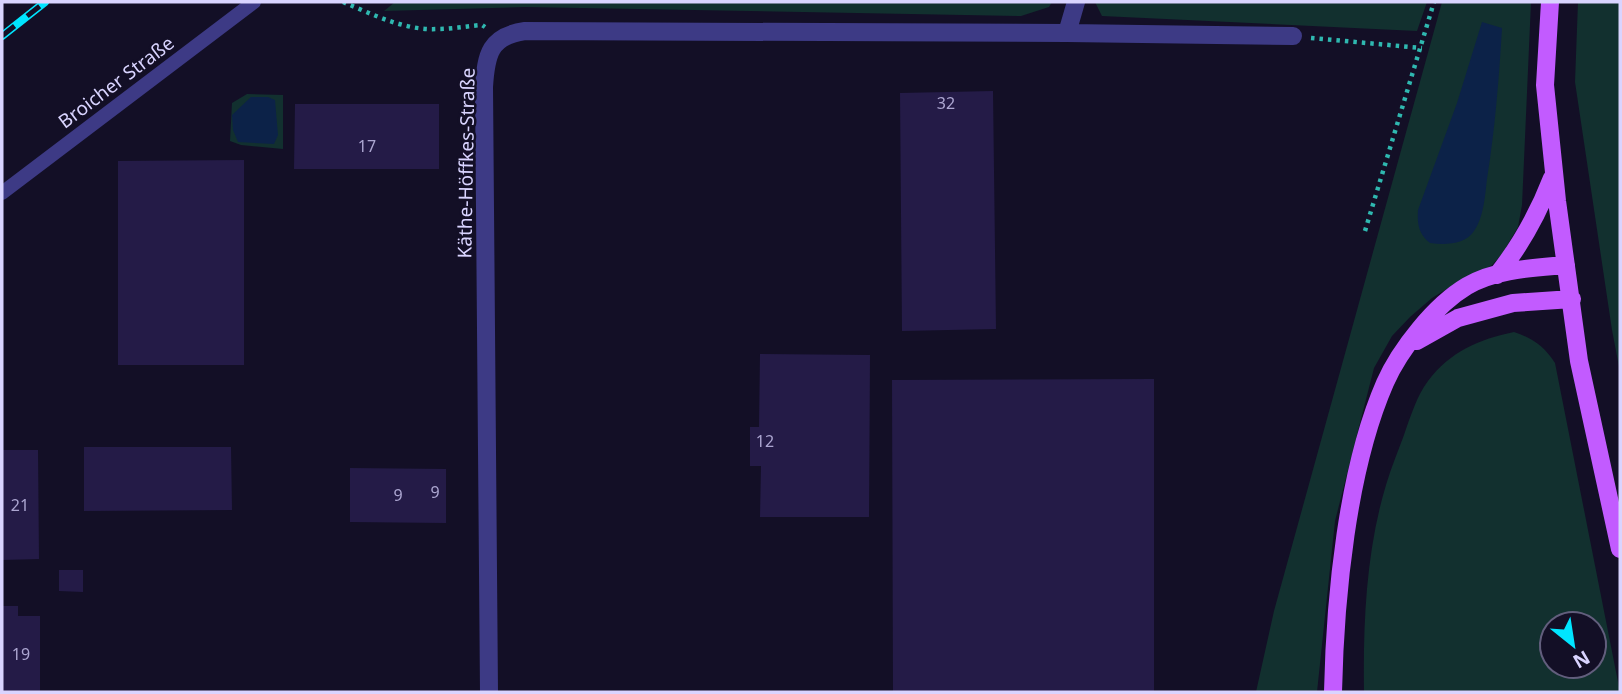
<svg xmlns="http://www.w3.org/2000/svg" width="1622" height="694" font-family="'Noto Sans',sans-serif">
  <rect width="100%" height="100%" fill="#130f26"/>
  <path fill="#12302f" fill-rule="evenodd" d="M395,2H1052L1049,7L1021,16L525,7L384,11Z
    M1095,2H1427L1417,31L1102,16Z
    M1442,2H1531L1522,205L1518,227L1502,254L1492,265L1481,272L1463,279L1432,298L1410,317L1392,336L1374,368L1335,521L1317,692H1256L1274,611Z
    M1578,2H1620V372L1612,330L1575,82Z
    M247,94L283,95V149L241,145L230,141L232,103Z
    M1514,332C1532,338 1544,346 1555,363L1620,692H1364C1363,624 1366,551 1386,485C1391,468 1398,451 1404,435C1410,418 1417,395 1428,381C1450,352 1479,339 1514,332ZM1594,624V666H1552V624Z"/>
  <path fill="#0c2248" d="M1482,22L1502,28C1499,79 1495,129 1487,179C1485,195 1484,217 1474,231C1465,245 1445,245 1430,243C1419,234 1417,225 1418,210L1457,103Z
    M251,97H268L275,100L278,135L274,144L238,142L233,130L232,115Z"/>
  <path fill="#241b47" d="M993,91L996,329L902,331L900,93Z
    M295,104H439V169H294Z
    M244,160V365H118V161Z
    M760,354L870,355L869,517H760L761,466H750V427H759Z
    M1154,379V692H893L892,380Z
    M84,447H231L232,510L84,511Z
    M2,450H38L39,559L2,560Z
    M350,468L446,469V523L350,522Z
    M59,570H83V592L59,591Z
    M2,606H18V616H40V692H2Z"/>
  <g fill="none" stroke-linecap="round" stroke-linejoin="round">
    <path stroke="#2fb8b0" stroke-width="4.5" stroke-dasharray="3.5 5" stroke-linecap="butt" d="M343,2C372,14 405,31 438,29C453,29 467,26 482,25L485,27
      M1311,38L1422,48
      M1365,231L1434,2"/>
    <path stroke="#3d3a85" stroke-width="14" d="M2,193L254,2"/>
    <path stroke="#3d3a85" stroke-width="18" d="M1067,33L1293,36
      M489,692L484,87C486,54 490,36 525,31L1067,33L1076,2"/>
    <path stroke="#c25bff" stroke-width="18" d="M1550,2L1545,85L1557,201L1579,361L1620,549
      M1497,275C1521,245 1538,214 1552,178
      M1417,341L1458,318L1513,303L1572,299
      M1333,692C1335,598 1347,470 1385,383C1400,349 1435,305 1467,286C1496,269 1533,268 1566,265"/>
    <g stroke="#00e5ff" stroke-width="8">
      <path id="rail" d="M2,36L45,2"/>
    </g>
    <use href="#rail" stroke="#130f26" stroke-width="5" stroke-dasharray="16" stroke-linecap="butt"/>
  </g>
  <g text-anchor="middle" stroke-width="5" stroke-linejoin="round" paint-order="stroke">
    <g font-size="16" fill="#aca6d1">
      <text x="946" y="109">32</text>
      <text x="367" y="152">17</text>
      <text x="765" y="447">12</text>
      <text x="435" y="498">9</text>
      <text x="398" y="501">9</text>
      <text x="20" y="511">21</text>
      <text x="21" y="660">19</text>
    </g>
    <g font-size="19" fill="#d9d4ff" stroke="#130f26">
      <text transform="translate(116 82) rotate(-37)" y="7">Broicher Straße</text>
      <text transform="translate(466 163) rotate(-89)" y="7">Käthe-Höffkes-Straße</text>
    </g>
  </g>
  <rect width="1622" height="694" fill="none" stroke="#d9d4ff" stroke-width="7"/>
  <g transform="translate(1573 645) rotate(150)"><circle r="33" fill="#130f26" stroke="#625e7d" stroke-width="2"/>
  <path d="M0-5L12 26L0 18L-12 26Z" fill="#00e5ff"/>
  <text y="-10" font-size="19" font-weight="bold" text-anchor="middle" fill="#d9d4ff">N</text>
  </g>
</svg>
